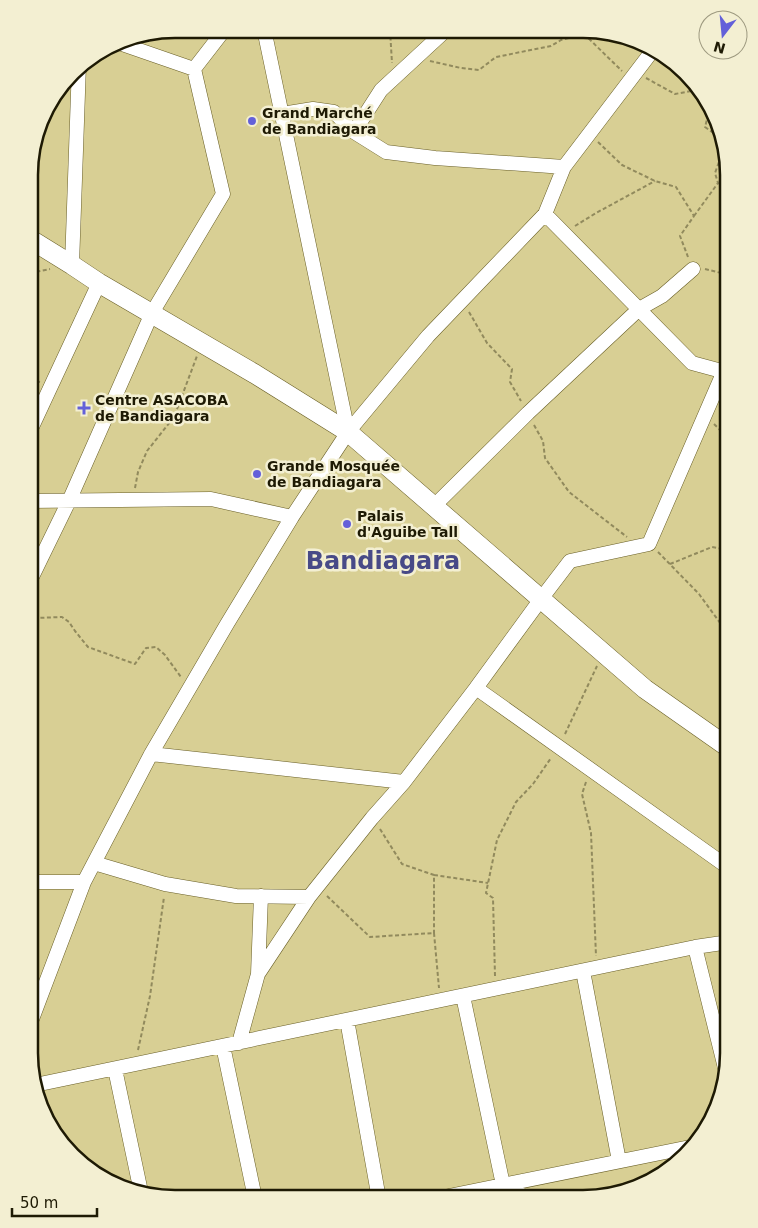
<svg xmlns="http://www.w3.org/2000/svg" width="758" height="1228" font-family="'DejaVu Sans',sans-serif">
  <rect width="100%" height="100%" fill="#d8cf94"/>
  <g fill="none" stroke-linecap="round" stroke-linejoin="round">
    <g stroke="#695f27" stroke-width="15">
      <path id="street" d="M264,29L348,432
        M116,42L194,69
        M282,114L313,109L334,112L354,132L386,152L435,158L564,167
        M354,132L381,90L446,30
        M545,214L692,363L729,373
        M72,265L79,64
        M30,431L99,283
        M29,501L211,499L292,517
        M434,506L528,413L639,309L662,296L693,269
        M29,583L69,501L152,313L223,194L194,69L225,29
        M476,688L729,868
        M151,754L404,782
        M94,863L165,884L236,896L309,897
        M29,882H84
        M695,947L726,1072
        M583,971L619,1161
        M258,974L261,896
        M463,996L506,1199
        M347,1020L379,1199
        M29,1027L84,882L151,754L227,624L292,517L348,432L428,336L545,214L564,167L653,50
        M239,1043L258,974L309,897L372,818L404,782L476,688L541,599L570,561L649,544L724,371
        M223,1046L255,1198
        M115,1069L141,1192
        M35,1085L695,947L729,942
        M504,1185L529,1199
        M434,1199L695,1146"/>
    </g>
    <g stroke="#695f27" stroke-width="20">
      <path id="secondary" d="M30,239L72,265L99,283L255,374L348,432L645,689L729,748"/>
    </g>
    <path stroke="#918a5d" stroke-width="2" stroke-dasharray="4 2.5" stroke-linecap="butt" d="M390,30L392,63
      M584,34L622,71
      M430,61L461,68L479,70L496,57L551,46L561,40L584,34L598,35L599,31
      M646,78L675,94L696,90
      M710,108L705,127L722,139
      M598,142L622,165L655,181L676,187L694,216L680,236L688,257
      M718,183L729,187
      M694,216L718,183L715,173L724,148
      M575,226L596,213L655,181
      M705,269L729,275
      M30,273L50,269
      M469,312L487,343L512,369L510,382L521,401
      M30,380L40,382
      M714,424L729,439
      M534,425L543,441L545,458L569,492L627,537
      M135,488L138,472L147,451L174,417L197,356
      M658,552L699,594L729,635
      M670,564L712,547L729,550
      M29,613L36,618L62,617L69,622L75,631L88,647L135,664L146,648L156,647L165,655L181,677
      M565,734L597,666
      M586,782L582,794L591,833L596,956
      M380,829L402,864L434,875V933
      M434,875L488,883
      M327,896L370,937L434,933L439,988
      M495,976L493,898L486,893L497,840L516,802L533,784L551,758
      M138,1050L150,996L164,897"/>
    <use href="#street" stroke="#fff" stroke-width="14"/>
    <use href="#secondary" stroke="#fff" stroke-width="19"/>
  </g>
  <g fill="#6360d9" stroke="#f3efd2" stroke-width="2">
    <circle cx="252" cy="121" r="5"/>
    <path d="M81.5 400.5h5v5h5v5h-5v5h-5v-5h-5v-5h5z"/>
    <circle cx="257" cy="474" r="5"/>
    <circle cx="347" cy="524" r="5"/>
  </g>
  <g text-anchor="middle" stroke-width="5" stroke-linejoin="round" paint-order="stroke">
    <g font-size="14" font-weight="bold" fill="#1e1a04" stroke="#f3efd2" text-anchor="start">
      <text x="262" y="118">Grand Marché<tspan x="262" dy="16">de Bandiagara</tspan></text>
      <text x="95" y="405">Centre ASACOBA<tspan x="95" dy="16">de Bandiagara</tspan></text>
      <text x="267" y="471">Grande Mosquée<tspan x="267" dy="16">de Bandiagara</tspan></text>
      <text x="357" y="521">Palais<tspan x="357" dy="16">d'Aguibe Tall</tspan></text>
    </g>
    <g font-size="24" font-weight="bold" fill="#484a87" stroke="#f3efd2">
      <text x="383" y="569">Bandiagara</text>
    </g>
  </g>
  <path d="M0 0H758V1228H0ZM175 38H583A137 137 0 0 1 720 175V1053A137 137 0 0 1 583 1190H175A137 137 0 0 1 38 1053V175A137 137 0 0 1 175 38Z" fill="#f3efd2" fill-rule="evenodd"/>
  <path fill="none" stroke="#1e1a04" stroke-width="2.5" d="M175 38H583A137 137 0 0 1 720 175V1053A137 137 0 0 1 583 1190H175A137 137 0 0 1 38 1053V175A137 137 0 0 1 175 38Z"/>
  <g transform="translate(723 35) rotate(196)"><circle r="24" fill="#f3efd2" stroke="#9e9a80"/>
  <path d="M0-4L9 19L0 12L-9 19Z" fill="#6360d9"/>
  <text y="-8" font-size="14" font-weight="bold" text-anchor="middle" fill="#1e1a04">N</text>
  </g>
  <path d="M12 1208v8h85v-8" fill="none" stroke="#1e1a04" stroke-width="2.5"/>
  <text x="20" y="1208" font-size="15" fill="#1e1a04" stroke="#f3efd2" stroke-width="4" paint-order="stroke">50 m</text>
</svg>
